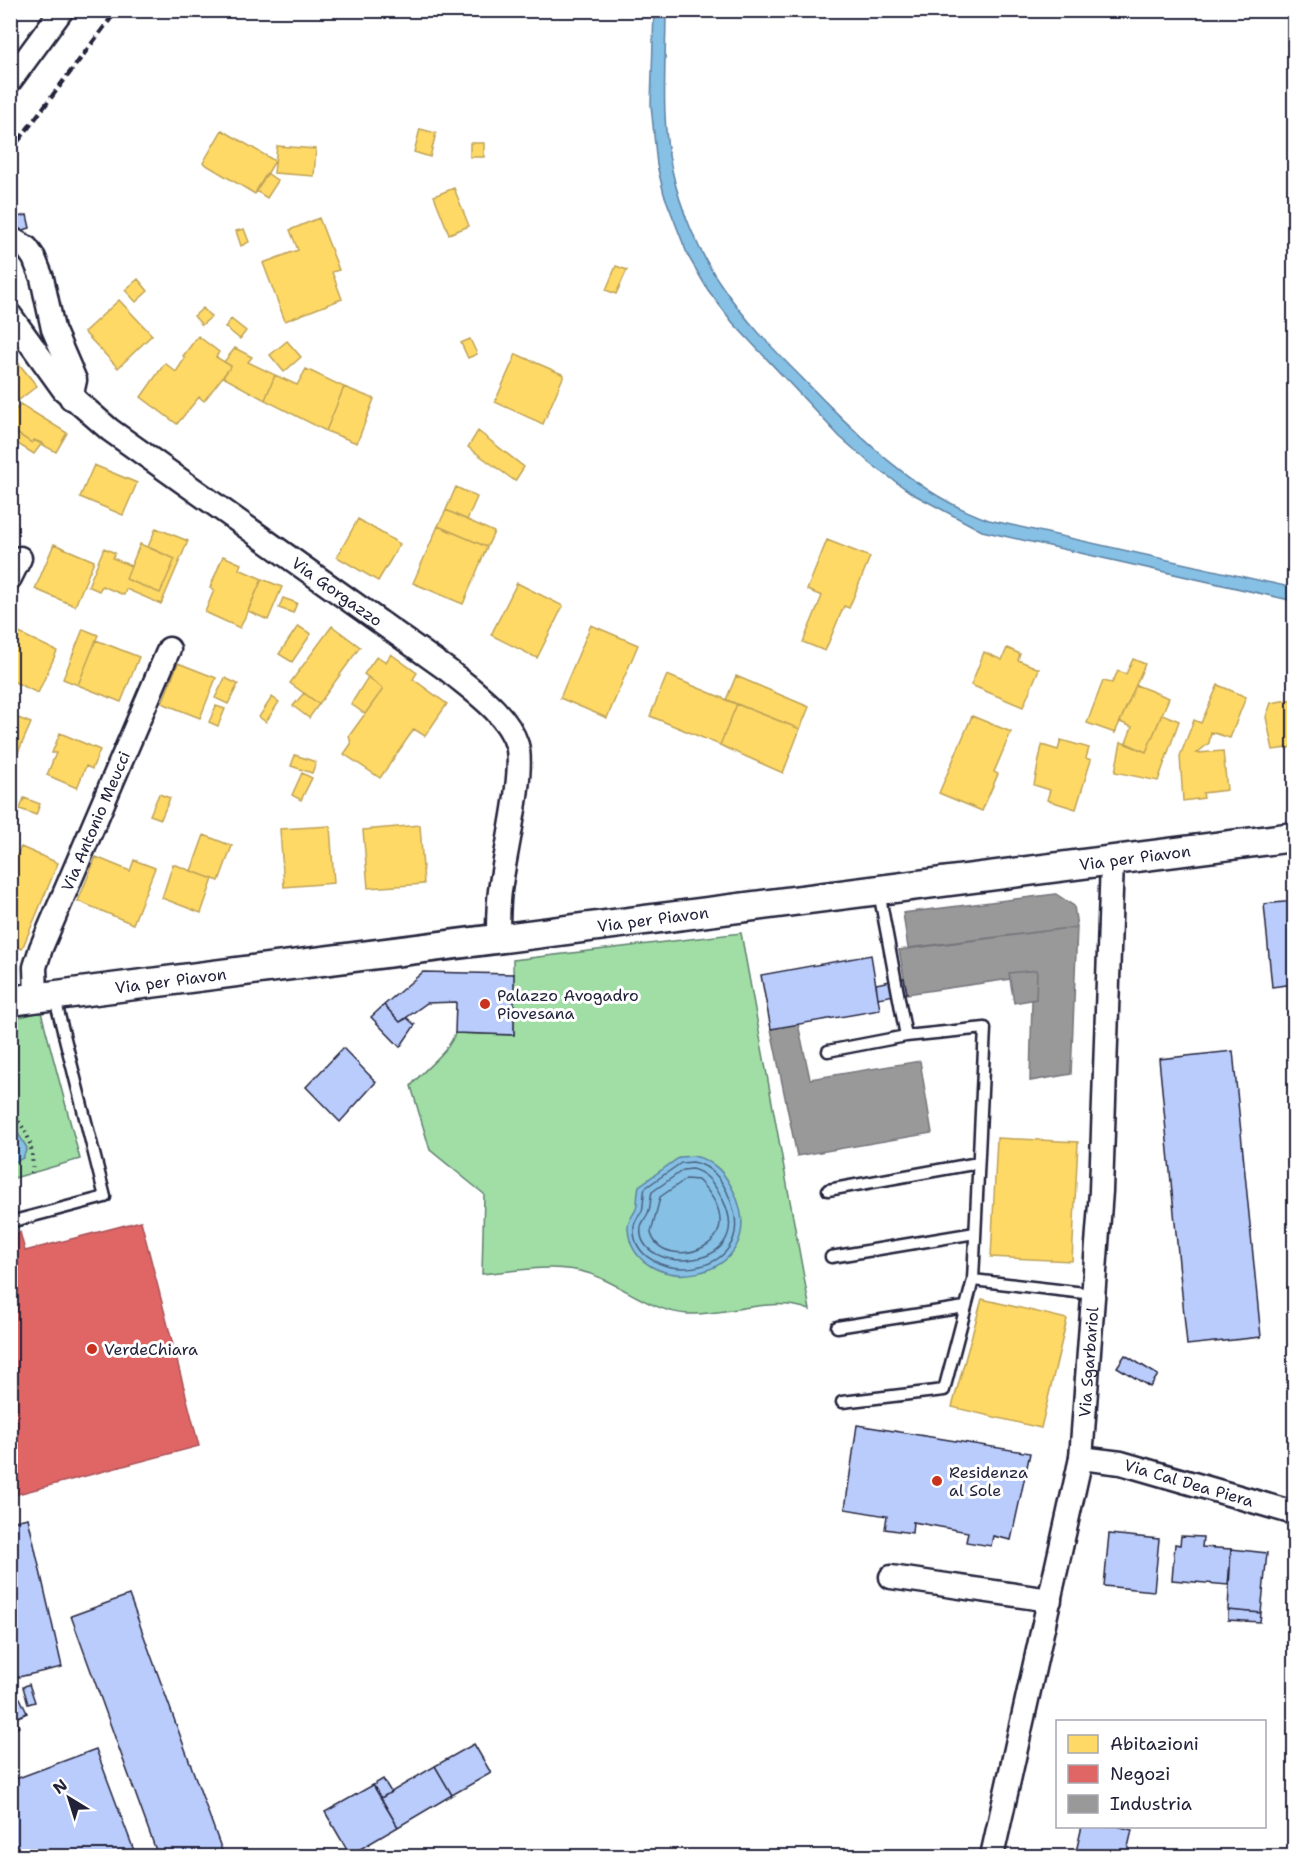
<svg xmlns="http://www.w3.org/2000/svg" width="1305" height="1867" font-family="'Shantell Sans',sans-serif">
  <rect width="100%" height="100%" fill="#fff"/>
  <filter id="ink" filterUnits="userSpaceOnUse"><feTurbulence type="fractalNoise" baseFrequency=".0167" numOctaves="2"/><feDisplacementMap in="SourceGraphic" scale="12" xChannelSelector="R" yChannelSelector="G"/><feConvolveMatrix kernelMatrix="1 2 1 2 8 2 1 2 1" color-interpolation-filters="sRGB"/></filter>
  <g filter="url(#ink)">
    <path fill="#a0dea5" stroke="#618070" stroke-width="1.5" d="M741,933L810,1310C769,1295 729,1316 688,1314C652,1312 624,1286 591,1274C557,1262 517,1271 482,1274L484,1194L430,1150L411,1086C425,1067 448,1054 455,1033L514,1035L513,960Z
      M41,1012L80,1159L11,1179V1019Z"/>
    <path fill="#86c0e5" stroke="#5e81a1" stroke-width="1.5" d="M654,11H666C666,62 660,119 672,170C680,209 699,253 722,286C745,320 774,350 803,379C857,434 914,494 989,520L1294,588V601L982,531L913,494L871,464L840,437L733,323L708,290L688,256L664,194L657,165L651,105Z
      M10,1120L27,1148L23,1158L11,1164Z
      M694,1156C715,1161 726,1174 735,1194C774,1284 633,1302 628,1229C627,1221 633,1216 636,1209C638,1202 637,1193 639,1186L680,1157Z"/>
    <path fill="#ffd966" stroke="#bda259" stroke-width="1.5" d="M420,129L436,133L430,157L414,152Z
      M222,130L275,161L255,194L203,163Z
      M470,143H484V157H470Z
      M277,146L316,149L314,176L274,173Z
      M267,173L278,181L267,198L256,191Z
      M454,188L469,226L449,234L434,196Z
      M319,218L339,270L332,272L342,299L285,321L263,263L298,250L290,230Z
      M244,229L249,242L241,246L236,231Z
      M616,266L627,270L616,294L606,290Z
      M138,279L148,291L136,302L125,290Z
      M119,300L152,335L118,368L84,332Z
      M203,308L211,317L202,325L194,316Z
      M231,319L246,331L240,339L225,327Z
      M198,336L219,352L216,357L231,366L204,401L199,397L177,424L141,397L165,363L176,372L185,358L183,356Z
      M470,339L477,354L468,358L461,343Z
      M287,341L301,357L284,372L270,355Z
      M235,348L252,357L248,362L275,375L265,400L223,377L231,366L224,362Z
      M10,353L37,386L14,404L10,400Z
      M516,354L564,375L543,424L495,402Z
      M306,369L344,387L326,431L265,400L275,375L297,385Z
      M344,387L374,399L357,443L326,431Z
      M20,404L67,433L56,452L34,440L32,443L10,429V417Z
      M10,429L32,443L34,440L42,443L34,454L10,439Z
      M478,431L524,467L515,481L468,447Z
      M94,465L137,483L123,515L80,497Z
      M456,487L477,497L467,520L446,510Z
      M446,510L494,532L487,547L438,526Z
      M358,519L400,544L378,581L337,557Z
      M438,526L487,547L463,604L413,583Z
      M156,528L188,541L161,604L126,589L124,595L102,586L99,591L88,586L104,548L115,553L113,558L131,566L126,579L160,593L175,559L148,547Z
      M827,540L870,557L849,608L844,606L825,651L803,642L822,596L807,590Z
      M54,544L94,561L75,606L35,589Z
      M140,544L175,559L160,593L126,579Z
      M223,556L241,564L239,569L262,579L240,628L205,612L214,590L210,588Z
      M262,579L282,587L268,620L248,611Z
      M517,583L563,606L537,658L491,635Z
      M283,598L297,603L293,613L279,608Z
      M591,625L638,645L607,718L560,698Z
      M298,626L311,634L292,662L279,654Z
      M332,626L360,647L319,704L290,683Z
      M83,629L98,635L78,685L63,679Z
      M17,632L57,651L38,693L10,680V646Z
      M96,640L139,657L121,702L78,685Z
      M1007,648L1020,654L1018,660L1039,669L1023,707L971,685L984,652L1002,660Z
      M391,654L417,673L413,679L447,704L425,736L414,729L380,778L344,754L351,744L349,736L383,689L364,674L377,656L386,662Z
      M1133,659L1145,664L1115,733L1087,723L1103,681L1112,683L1118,671L1126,674Z
      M178,663L216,678L200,718L162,703Z
      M667,675L737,704L720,745L650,716Z
      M736,676L809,707L800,729L726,700Z
      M368,677L383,689L365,714L351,704Z
      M225,678L238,684L228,704L215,698Z
      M1136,685L1169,698L1146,752L1126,743L1132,727L1120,722Z
      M1218,685L1246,697L1230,738L1211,732L1209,743L1197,753L1223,751L1227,790L1203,793L1204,798L1183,801L1180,756L1194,720L1201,723Z
      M304,693L319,704L309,718L293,706Z
      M272,697L279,702L266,722L259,717Z
      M1294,699V747L1273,750L1266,717L1271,703Z
      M737,704L800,729L783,773L720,745Z
      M216,706L225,709L218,726L209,722Z
      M1162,714L1179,721L1158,781L1115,772L1121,742L1146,752Z
      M10,715L31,723L13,764L10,763Z
      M972,716L1011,732L994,772L998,774L982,811L939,793Z
      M60,733L100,750L92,769L86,766L77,788L47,775L56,753H52Z
      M1061,740L1089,748L1086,758L1091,760L1076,809L1047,800L1050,790L1034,785L1042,745L1058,750Z
      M295,755L316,762L312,773L291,766Z
      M302,773L312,778L301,800L292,795Z
      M159,794L170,798L161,819L150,815Z
      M24,798L40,804L36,815L20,809Z
      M420,825L424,884L368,888L363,830Z
      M330,826L334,883L284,887L280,829Z
      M204,835L232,846L219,881L191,871Z
      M21,847L58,863L22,949L10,944V869Z
      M96,857L130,871L134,860L155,868L133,924L78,901Z
      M173,864L213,879L201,913L162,898Z
      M997,1138L1078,1142L1072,1261L991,1257Z
      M982,1299L1067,1319L1041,1428L952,1407Z"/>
    <path fill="#e06666" stroke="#a75259" stroke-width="1.5" d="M141,1221L199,1446L10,1496V1235L20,1232L25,1251Z"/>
    <path fill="#999" stroke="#75757d" stroke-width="1.5" d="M1056,894L1074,906L1077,927L908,948L903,913Z
      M1077,927L1071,1074L1030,1081L1032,1000L1036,999L1037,970L1009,973L1010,979L907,994L899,950Z
      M1037,970L1036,999L1014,1003L1009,973Z
      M798,1024L810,1079L920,1061L932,1133L797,1156L771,1029Z"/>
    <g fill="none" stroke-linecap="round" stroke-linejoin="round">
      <path stroke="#4a617f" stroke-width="1.5" d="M693,1162C712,1166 723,1180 730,1199C764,1284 630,1287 634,1227C634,1221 639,1216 642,1211C644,1204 643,1195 645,1188L681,1163Z
        M692,1169C706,1173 712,1181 719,1193C767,1272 634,1278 641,1227C642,1221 648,1216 649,1210C651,1205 650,1198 652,1192L683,1170Z
        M686,1179L698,1180C764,1246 662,1275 651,1233C651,1230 659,1204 660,1197Z"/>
    </g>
    <path fill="#baccfc" stroke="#22223b" stroke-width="1.5" d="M27,215L30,228L16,232L13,218Z
      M1294,901V984L1272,987L1264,904Z
      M871,955L880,1010L771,1029L761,975Z
      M423,972L514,974V1035L455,1033L456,1002L427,1003L400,1022L384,1005Z
      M904,978L907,993L878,998L876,984Z
      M384,1005L400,1022L407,1018L415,1025L400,1047L371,1017Z
      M343,1048L376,1082L340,1122L306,1087Z
      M1233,1051L1261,1337L1187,1345L1159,1059Z
      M1125,1355L1158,1375L1150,1387L1117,1367Z
      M857,1425L1030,1453L1011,1540L993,1536L991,1546L966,1542L968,1532L913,1522L912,1533L885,1529L887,1516L845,1509Z
      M28,1518L62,1667L10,1679V1522Z
      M1109,1534L1159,1539L1154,1591L1104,1586Z
      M1181,1536L1203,1537L1202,1547L1231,1549L1228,1585L1172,1580L1175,1544L1180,1545Z
      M1231,1549L1267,1553L1261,1613L1228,1610Z
      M129,1595L224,1856H158L71,1616Z
      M1228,1610L1261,1613L1260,1622L1228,1620Z
      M29,1684L35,1702L28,1704L23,1687Z
      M20,1698L27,1713L18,1717L11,1702Z
      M10,1708L19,1727L10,1732Z
      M474,1744L491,1773L452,1795L435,1766Z
      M96,1749L136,1856H10V1781Z
      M435,1766L452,1795L398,1827L381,1798Z
      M383,1779L391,1792L381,1798L373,1785Z
      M373,1785L398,1827L350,1855L325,1812Z
      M1082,1826H1117L1132,1830L1126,1856H1075Z"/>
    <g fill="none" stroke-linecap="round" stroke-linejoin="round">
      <g stroke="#22223b" stroke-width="15">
        <path id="service" d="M828,1051L906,1036L879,892
          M828,1190L978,1163
          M10,1222L105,1197L54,995
          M831,1257L975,1233
          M973,1280L1093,1294
          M837,1327L965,1307
          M842,1402L944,1390L973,1280L985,1028L906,1036"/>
      </g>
      <g stroke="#22223b" stroke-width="27">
        <g id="minor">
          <path d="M10,81L62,10"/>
          <path d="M10,238L27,248L34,258L42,278L53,329L75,380L71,398"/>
          <path id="s1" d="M10,315L64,390L110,430L449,671C473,691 507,713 517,745C525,773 504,857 500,891C498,906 498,922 498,937"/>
          <path d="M10,578L20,558"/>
          <path id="s2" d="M36,997L35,967L41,948L169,649"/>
          <path id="s3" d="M1081,1458L1121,1463L1294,1513"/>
          <path d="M891,1577L1050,1600"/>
          <path id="s4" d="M992,1856L1081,1458L1101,1191L1112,860"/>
        </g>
      </g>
      <g stroke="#22223b" stroke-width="33">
        <g id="tertiary">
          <path id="s5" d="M10,1001L1294,837"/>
        </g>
      </g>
      <path stroke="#22223b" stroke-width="4" stroke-dasharray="1.5 4.5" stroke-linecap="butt" d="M10,282L13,293
        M10,1113C29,1129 34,1149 32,1173"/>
      <use href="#service" stroke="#fff" stroke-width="10"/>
      <use href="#minor" stroke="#fff" stroke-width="22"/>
      <use href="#tertiary" stroke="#fff" stroke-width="28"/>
      <path stroke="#22223b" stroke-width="4.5" stroke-dasharray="9 4.5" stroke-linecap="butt" d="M10,152L117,10"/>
    </g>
  </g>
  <g fill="#c8321e" stroke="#fff" stroke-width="2">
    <circle cx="485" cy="1004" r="6"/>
    <circle cx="92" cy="1349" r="6"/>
    <circle cx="937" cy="1481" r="6"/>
  </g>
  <g text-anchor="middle" stroke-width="6" stroke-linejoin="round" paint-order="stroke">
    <g font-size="16" fill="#22223b" stroke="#fff">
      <text dy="6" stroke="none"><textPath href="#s1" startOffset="432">Via Gorgazzo</textPath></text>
      <text dy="6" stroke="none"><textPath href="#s2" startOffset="188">Via Antonio Meucci</textPath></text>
      <text dy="6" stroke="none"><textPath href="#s5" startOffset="1134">Via per Piavon</textPath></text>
      <text dy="6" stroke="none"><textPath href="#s5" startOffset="648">Via per Piavon</textPath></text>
      <text dy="6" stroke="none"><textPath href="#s5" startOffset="162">Via per Piavon</textPath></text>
      <text dy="6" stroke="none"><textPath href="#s4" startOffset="504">Via Sgarbariol</textPath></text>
      <text dy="6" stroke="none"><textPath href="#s3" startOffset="111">Via Cal Dea Piera</textPath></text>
    </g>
    <g font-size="16" fill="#22223b" stroke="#fff" text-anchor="start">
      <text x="497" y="1001">Palazzo Avogadro<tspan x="497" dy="18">Piovesana</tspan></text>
      <text x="104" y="1355">VerdeChiara</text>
      <text x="949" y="1478">Residenza<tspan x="949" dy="18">al Sole</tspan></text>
    </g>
  </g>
  <rect width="1305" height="1867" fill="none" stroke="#fff" stroke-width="36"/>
  <rect x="18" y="18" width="1269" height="1831" fill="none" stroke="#22223b" stroke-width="2" filter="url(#ink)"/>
  <rect x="1056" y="1720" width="210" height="108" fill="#ffffff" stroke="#a7a7b1" stroke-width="1.5"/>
  <rect x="1068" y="1735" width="30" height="18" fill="#ffd966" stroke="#a7a7b1" stroke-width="1.5"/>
  <text x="1110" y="1750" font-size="18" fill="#22223b">Abitazioni</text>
  <rect x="1068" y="1765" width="30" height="18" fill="#e06666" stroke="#a7a7b1" stroke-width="1.5"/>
  <text x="1110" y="1780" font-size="18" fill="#22223b">Negozi</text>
  <rect x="1068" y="1795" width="30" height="18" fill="#999999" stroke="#a7a7b1" stroke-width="1.5"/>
  <text x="1110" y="1810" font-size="18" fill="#22223b">Industria</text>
  <g transform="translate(69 1798) rotate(322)" stroke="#ffffff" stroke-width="4.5" paint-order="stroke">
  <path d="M0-4.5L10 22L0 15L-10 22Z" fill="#22223b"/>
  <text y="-9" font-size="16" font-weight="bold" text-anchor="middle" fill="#22223b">N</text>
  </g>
</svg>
